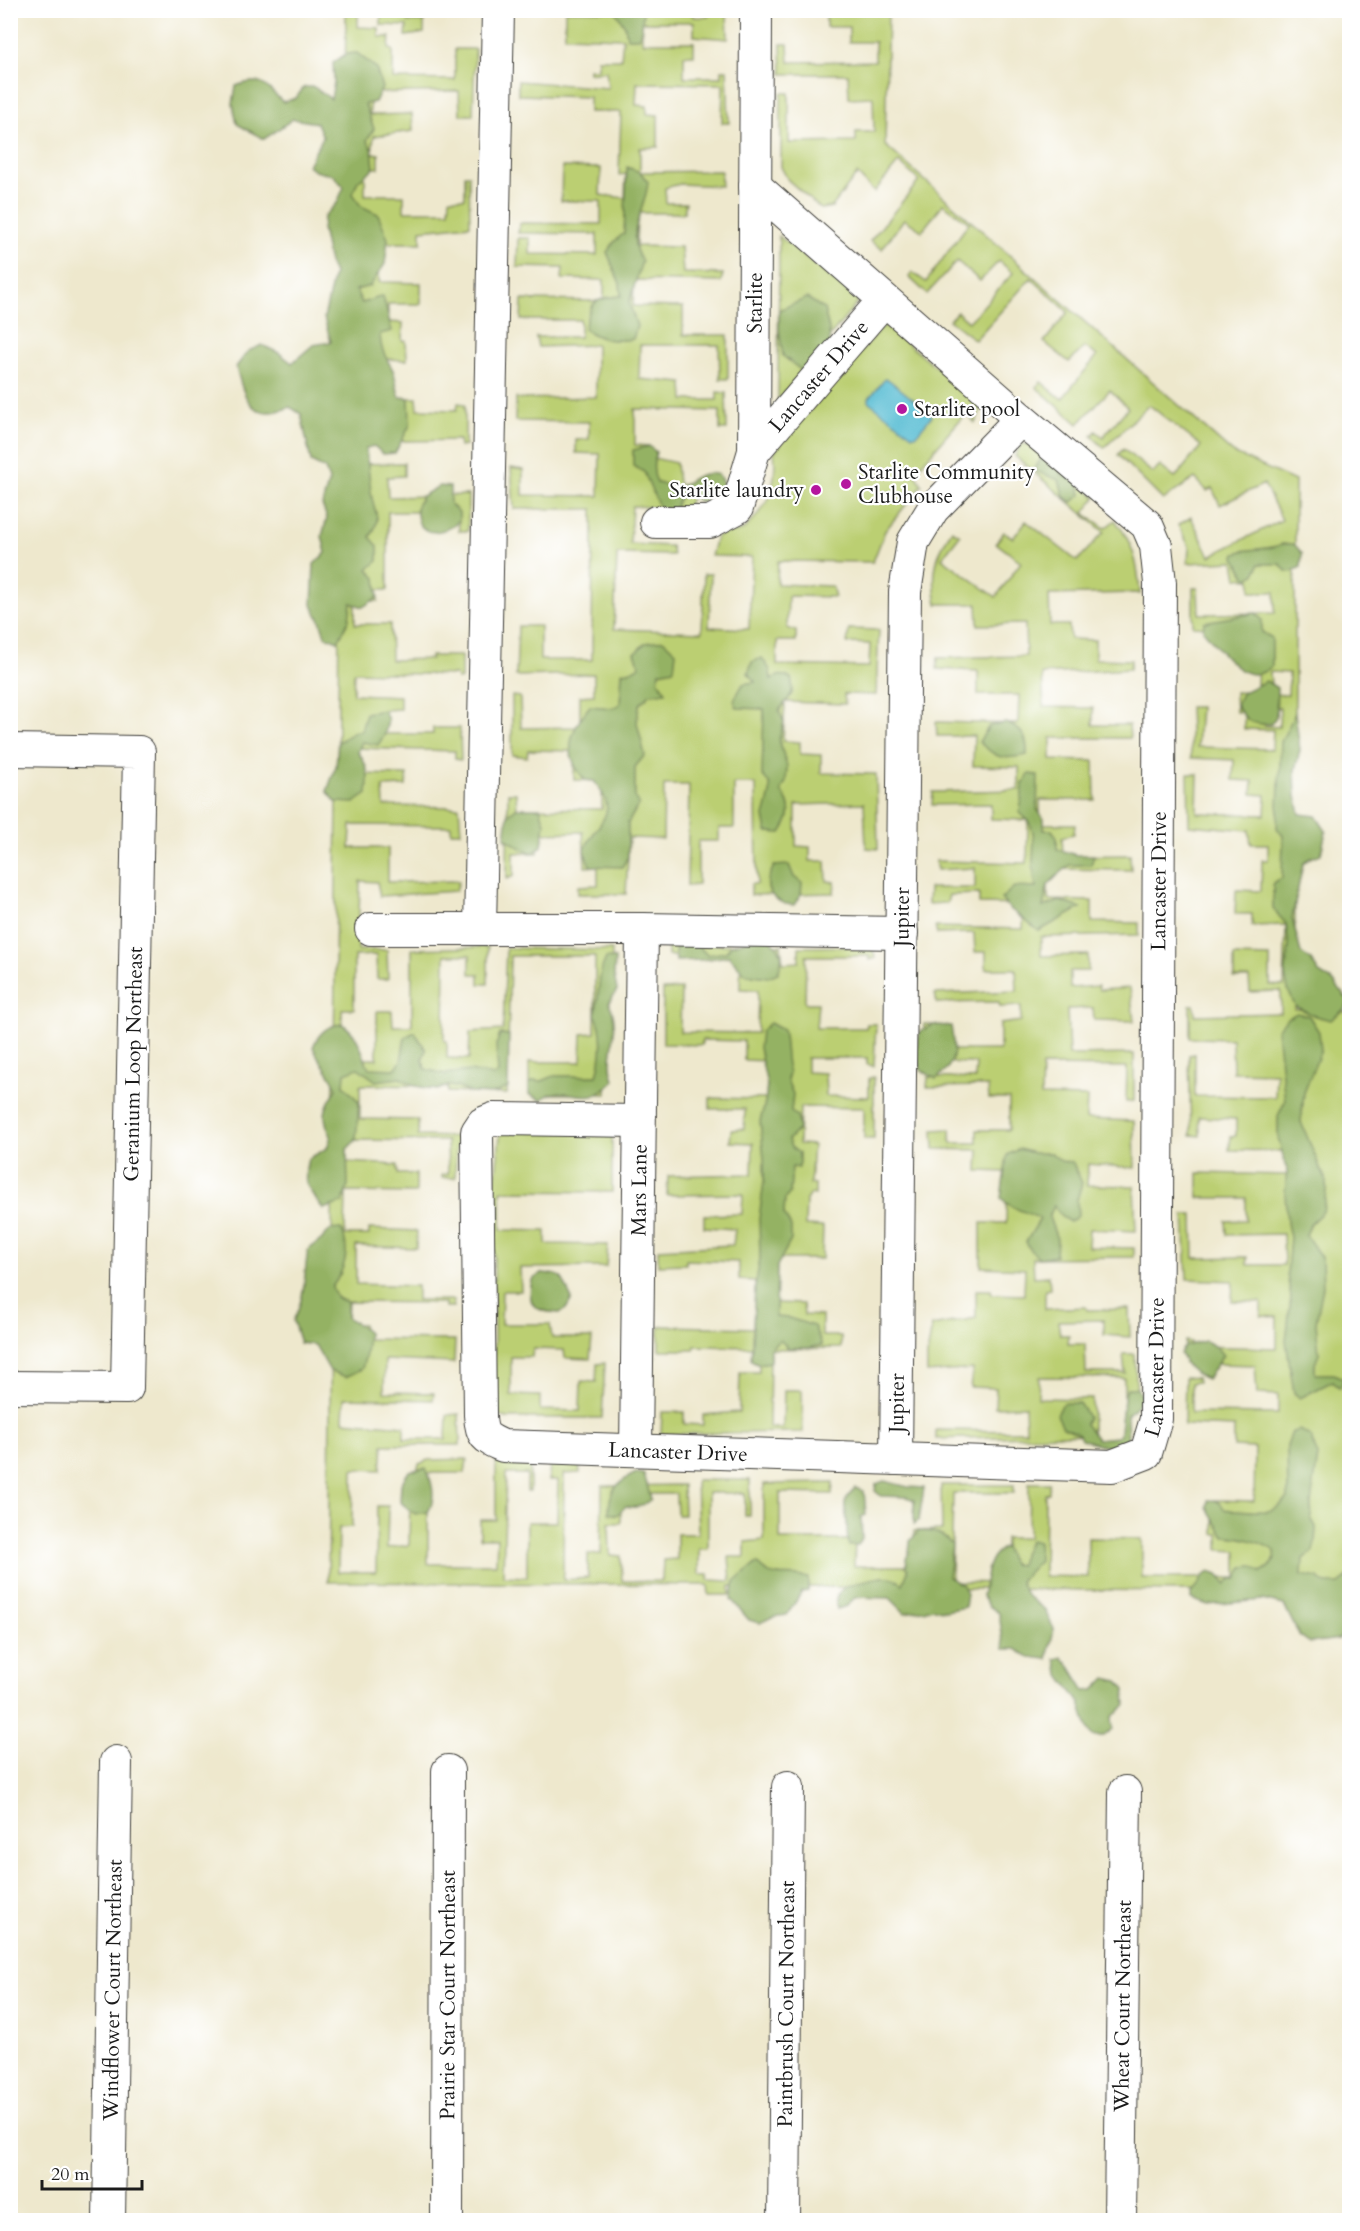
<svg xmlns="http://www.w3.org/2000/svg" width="1360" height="2231" font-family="Cardo,serif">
  <rect width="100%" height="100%" fill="#fff"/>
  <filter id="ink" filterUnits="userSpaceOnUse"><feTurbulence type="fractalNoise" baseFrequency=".0167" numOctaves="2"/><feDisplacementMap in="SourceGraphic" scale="12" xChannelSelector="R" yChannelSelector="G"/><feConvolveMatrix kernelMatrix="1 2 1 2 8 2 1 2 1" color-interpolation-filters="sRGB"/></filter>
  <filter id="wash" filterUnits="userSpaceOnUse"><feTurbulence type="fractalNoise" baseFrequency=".008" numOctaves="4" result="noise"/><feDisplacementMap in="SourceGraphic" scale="24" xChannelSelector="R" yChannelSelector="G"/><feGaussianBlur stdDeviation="1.35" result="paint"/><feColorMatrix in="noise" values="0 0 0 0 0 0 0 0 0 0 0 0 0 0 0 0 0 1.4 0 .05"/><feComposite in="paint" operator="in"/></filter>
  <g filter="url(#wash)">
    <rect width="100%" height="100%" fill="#eee8cd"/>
    <path fill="#bbcf72" stroke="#6c7647" stroke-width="1.5" d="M346,10L358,11V27L379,28V37H390L389,49L393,50V79L455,80V49H475L473,115H460L459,91L370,93V115L412,114L413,131L374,136L372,153L379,154V168H365V195H404V211H449L450,198H465V175H469L470,225L421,230V243H380L379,282L421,283V304H388V322L403,323L402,341H406L407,360L384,359L383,397L417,398L418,409L457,410L458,403L465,404V446L460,447L459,440L359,442V464L404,463V476L387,477L388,497L468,495V531H459L458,512H388V590H377L378,601L355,602V624H390L391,660L431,659V656H461V679H457L456,675L354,672L353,694L400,696V709L384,710L385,734H433V728H460L461,760L455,759V751L356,748L355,774L407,775L406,786L383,787L384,806L459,807L461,832H451V826L351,825L350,848H388V882L459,881L456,891L380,896L377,882L360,881L358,950H387L388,979H377L376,955L354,956V1009H342V1059H377V1011H392L393,1026H412V949L488,947V984H479V974H470V955H445L444,1041H447V1058L469,1059L470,1032L503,1030L506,948L612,950L606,1094H529V1062H581L582,1034L595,1033V956H510L507,1094L448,1092L447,1086L360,1085V1119L418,1120V1136L457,1137L455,1178H442V1175L448,1174L447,1141L347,1140V1162L397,1165L398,1174H416V1193L346,1192L345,1235H369V1229L417,1231L416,1248L356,1246V1284L417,1286V1300H453V1307H445V1303L348,1302L347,1324H363L364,1339L455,1340L454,1363L385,1360L384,1392L434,1393L433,1400L344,1398L343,1421L404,1426V1439H446L447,1415L459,1414L460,1445H383L381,1470L353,1469L352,1527L339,1528L338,1572H376L377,1506H388L387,1548L409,1545L410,1495L419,1464L428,1460L467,1459L465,1473H428V1564H496L497,1538H480V1520H496V1462H530V1491H527V1474H506L503,1576L527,1577V1522H557L558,1480H549L550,1461L579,1463L580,1473L564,1474L563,1580L588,1578V1554H601L602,1486L683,1485L684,1515H677L676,1494H621V1523H609L610,1555L621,1556L622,1581H662L663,1560L677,1559V1534H698L696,1480H750V1516H745V1493H708V1549H699V1574H709L708,1580L731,1581L729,1557H745V1542L764,1540V1484L833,1483L832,1494L780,1493V1540H855L854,1566H913L914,1531L942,1530L941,1485H1014V1493H953L951,1582L1004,1583L1005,1538H1028L1029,1483H1049V1493L1045,1494L1044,1576L1088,1577V1538L1142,1539V1578H1237V1551L1219,1550V1534H1214V1500L1254,1501L1255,1448L1234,1447V1427L1184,1425L1185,1377L1197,1378L1198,1382L1191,1383V1413L1278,1414V1395L1257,1394L1255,1365L1184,1363L1185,1341L1190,1342L1191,1346L1277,1348V1317L1261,1316V1302L1232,1301L1233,1281L1187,1279L1184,1215H1193L1194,1258L1247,1257V1265H1284L1283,1234L1227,1235L1226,1221L1246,1220V1198H1198V1173L1287,1175V1151L1229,1150L1231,1137L1236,1136V1119L1199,1117L1200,1136L1191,1135L1189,1055L1195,1054V1096L1275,1097L1276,1073L1233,1072L1232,1039L1190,1038V1005H1194L1195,1015L1281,1013V991L1250,992L1249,978H1234V956L1270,957V985L1284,986L1286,925L1252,926V914H1235L1236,890L1261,891L1262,860H1268V844H1251L1249,830L1189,825L1188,774H1198L1197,813L1265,815L1266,795L1252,794L1253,781L1233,780L1234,760L1191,758L1189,707H1200L1197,747L1272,749L1273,730L1244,729V716L1262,717L1264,726L1279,727L1280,708L1262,707L1263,712H1236L1235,692L1288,695L1289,673L1270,672L1271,685L1257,684L1258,664L1235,629L1193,626V588H1198L1199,614L1275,613V592H1251V579L1237,578L1234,561L1188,563L1189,546L1178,525L1191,517L1210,556L1282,520L1264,484L1220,505L1212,488L1207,491L1195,478L1163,500L1118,455L1123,449L1153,473L1160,466L1175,478L1201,446L1149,405L1104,448L1092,436L1096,431L1103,437L1128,408L1110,390L1078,424L1036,387L1041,382L1062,399L1097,356L1085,347L1069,362L1044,342L1068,312L1031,278L975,340L949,320L957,312L969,322L1013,273L999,261L980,281L957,261L927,294L909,277L912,272L926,282L969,223L943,204L922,231L904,219L882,249L870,241L919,181L899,162L874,192L857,174L832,207L821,209L788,180L781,167V93H789V143L856,142V132H874L873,97L849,98L848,74H782L781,44H788L789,62L875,61V42H849V27H826V11H888L885,145L1233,453L1295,481V1009L1350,1012L1349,1593L730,1586V1595H709L708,1585L328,1582Z
      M381,11H408V22H424V33L406,36L407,26L381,25Z
      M565,11H692L693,17H708L709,11H727L728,39L694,36V22H642V42H694V55H684V77H722V70H727L729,123H722L723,84L637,83L636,105L647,106V114L658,115V147L640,148V172L721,171V186L680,184L665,188L666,203H686L684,213H637L636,246L681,247L683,273L723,274L721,282L634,280L633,306L683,307V335H728V379H720L719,345H640L639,379L683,383L684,400H717V392L726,393L727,430H720V411L635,409V445L649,446V457L676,463L678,484L694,488L687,509L632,506L630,544L671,546L673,555L617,554L614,629L702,632L704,574H711L709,627L749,629L752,557L711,556L716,537C727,531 736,534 743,530C746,528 750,523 753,520C772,501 777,478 774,452L884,325L976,399L981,410L975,423L966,413L915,472L922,485L885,531L873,562L778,561L777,584L832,586L835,597L788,596L787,628L796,631V641H777V665L869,667L870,644L847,643L849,629L879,630L876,695L844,694L845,704L785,702L783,741L800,742V754L821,755V773L876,774L878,849L866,848L864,803L796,805V846L810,847V861H826L827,881L835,882L834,893L751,895V884H757L756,784H734V828H719V841H698V885L687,886L689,785H664L663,839L629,838L626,894H578V886L598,885V866L585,867L583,832L538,833V853H514V876L507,879L508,793H516L517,808L602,809V781L574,780V751L528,750L527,757L512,755V696L520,697L521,728L580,727V696L594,695V674L516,676L518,626H540V660H592L593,509H514L511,468L523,470V495L599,496L600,454L576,453V440L589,439V422L515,421L516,398L521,399L596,397V345L538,347L536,337H580V320H521L522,300L604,301V280L562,279L563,268L517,267L518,238H530V254L597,255V234L518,233L520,223L601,224V201H561L562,167L601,168L600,195L625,198L626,174L619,175L621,112H589V97L518,95V81L608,88L606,71L589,73V69H598V59H621L623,38L565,36Z
      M779,236L859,301L778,400Z
      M1021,444H1028L1096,497L1084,513L1105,528L1115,520C1134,544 1138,564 1140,594L1136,593L1049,595L1050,625H1069L1070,639L1095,640V659L1131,660L1130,669L1042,674L1044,707L1093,708V725H1129L1130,738H1051V760L1094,761L1095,800H1040V824H1075L1074,834L1062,837L1063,856L1130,855L1131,870L1048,869V900L1092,901V922L1139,923V935L1041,937V956L1088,955V971H1070V988L1098,986L1099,990L1130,988L1134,1021L1094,1020L1093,1008L1067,1009L1069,1055L1134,1054V1101L1126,1102L1127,1067L1042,1066L1041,1096L1087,1097L1086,1119L1134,1121L1135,1168L1088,1164L1087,1185L1134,1186L1136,1231L1089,1229L1088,1247L1134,1248V1257L1033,1258L1034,1277L1049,1276L1050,1289L1045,1290V1309L1086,1307L1087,1310L1129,1309L1130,1337L1104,1335V1320L1058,1321L1060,1335H1069L1068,1344H1085L1086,1373H1125L1123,1354H1135L1137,1399L1124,1401V1378L1039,1377L1038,1398L1092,1399V1434L936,1439V1430L1026,1431L1025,1406L995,1407L996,1388L970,1387L973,1369L927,1373V1356L932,1326L976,1318V1290H991L992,1294L1024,1295L1025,1269L981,1267V1223H1006L1007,1172L978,1171L979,1150L934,1149L933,1130L950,1129L951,1143H977V1130H1009V1099H989L988,1086L927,1087L928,1077L975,1079L976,1063L923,1062L924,1024L945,1026V1050H1000V1024L1021,1021V1006L1000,1007L999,1002L937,1003L935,994L1017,991L1016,969H986V952H975L974,933L937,934L935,927L1023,929L1024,905L979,904V894L949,895L947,903L928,904L929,888H975V868L937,870L935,861L1027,863L1028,820L991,819V804L932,805L933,792L1019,790V767L973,766L974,736H937L936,722L1018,724L1019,695H978V671L937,669L938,658L1026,656L1025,624L978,625L977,604H937C931,575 935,555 952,530L960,535L942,558L996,597L1021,562L996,543L1004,532L1013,538L1026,521L1077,561L1104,532L1015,456Z
      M668,944L781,945L783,963L799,962V947L871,946L876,958L869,960V956H806L805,1003H818L816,1028H866L867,1024H876L874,1066L867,1065V1058H807V1072L825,1073L826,1096L869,1097V1078L874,1077V1139H864V1108L800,1107L799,1144L813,1145L810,1184L815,1185V1195L810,1194L806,1200L805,1226L823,1227L822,1259H777L776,1303L803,1304L804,1315L822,1316V1336H841V1348L770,1349L769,1428H783L784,1390H802L803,1432L661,1434L662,1412H684V1424L703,1425V1415L739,1412L740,1372H759V1347L695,1346L694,1350H659V1327L664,1326L754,1328L755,1281L739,1280V1262L686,1260V1264L658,1265V1249L733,1245L735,1229L704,1227V1215L742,1214L743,1194L667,1195L668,1176L752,1174L753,1143L730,1142L731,1130L744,1129L745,1109H710V1098L766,1099L768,1061L744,1060V1041L702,1040V1045L663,1044V990L681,989L680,1032L757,1033L758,990L740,989L741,956H668Z
      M506,1124L612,1127V1192L501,1191V1230L546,1231V1244L608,1245L606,1267L520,1268L521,1291H502L501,1324H550L552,1338H592L590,1359L565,1358L564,1350L533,1349L532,1357H511V1395L540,1396V1410L580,1411L581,1381L596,1382L597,1364L605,1363L602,1418H506L498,1415L494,1403V1191L500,1136Z"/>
    <path fill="#94b264" stroke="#586740" stroke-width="1.5" d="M615,11H643L642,27L639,38H627L625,26Z
      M357,53L376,68L382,88L375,102L365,104L374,129L367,140L372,149L374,168L358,181L352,194L361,206L378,214L388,239L385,264L370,286L356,290L362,303L383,296L392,331L380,334C381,352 385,355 393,370C396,377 396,389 400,397L409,398L410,425L395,453L383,454L374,446L366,448C367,463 370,477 371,492C373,513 384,516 370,537L378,546V561L368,569L376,578L378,597L363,607L351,603L349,620L338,641L325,636L320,620L312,605L314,564L326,553L322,536L327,518L322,505L329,480L325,469L311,462L301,414L290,407C251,423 245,400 236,367L248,351L262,345L279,353L292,363L313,345L331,342L324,318L334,274L329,263L322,229L324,216L337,203L344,187L333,175L315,171L308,165L323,137L317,123L293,119L264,139L237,124L233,104L236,86C261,76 265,85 283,102L296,98L304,87H314L331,99L334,82L333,63L346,54Z
      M627,167L640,172L648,182C646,210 623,235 642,261L629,303L637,326L633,339C613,342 601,340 584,329C591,302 593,298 621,296L620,284L607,252L615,241L624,233Z
      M807,298L824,309L829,329L831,356L812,372L802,371L783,356L779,330V310Z
      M649,446L656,452C653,463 652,472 657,483L668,485L674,492C687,482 702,469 719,475L726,489L718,500L699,501L685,492L677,501L675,512L659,507L644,472L633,466V450Z
      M1052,455L1061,474L1079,483L1081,495L1072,502L1064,497L1059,480L1033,470L1041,459Z
      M439,486L450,487V504L459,512V521C449,530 427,539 419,523C417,519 417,513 416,508L422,496Z
      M1282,544H1294L1302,553L1301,567L1291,572L1286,571L1280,564H1259L1255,574L1247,579L1235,557L1236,553C1251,547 1268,551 1282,544Z
      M1256,613L1262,620V632L1272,638V666C1245,692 1220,649 1203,630L1204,622Z
      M663,640L676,652L674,669L660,672L658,680L666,692L650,694L639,705L637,723L645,755L635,767V797L639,804L628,823V857L622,867L590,866L584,851C597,819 622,816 594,781L585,780C561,754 570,730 590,706L613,708L620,704L622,672L633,670L640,666L635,653L645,643Z
      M762,658L770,670L771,679C779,675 782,674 791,678C796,698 788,696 779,711L784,722L779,740L787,766L786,782L781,791C793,807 792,817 781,833L767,832L764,816L770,794V784L762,775L764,709L737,708L734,700L743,684L755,682L748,673L752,662Z
      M1266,681L1277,688L1276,717L1271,724C1251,725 1246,721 1236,705L1243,692Z
      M384,710L388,720L385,734L378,745L362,742L358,752C369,767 369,776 367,794L354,803L336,802L327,791L336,766L338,742L354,732L361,731L366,713Z
      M1295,713L1300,750L1295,770L1296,796L1300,814L1316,816L1326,831L1321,854L1310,858L1303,864L1292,918L1301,953L1311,960L1319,973L1334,982L1345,997L1349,998L1347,1007L1331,1020L1315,1016L1295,1006L1288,990L1285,976L1289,946L1286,924L1273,909V883L1282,878L1283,836L1277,828L1281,742Z
      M1006,723C1022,729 1028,737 1027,755C1003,760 997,759 979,742L989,726Z
      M1029,774L1038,775L1037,809L1044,819V830H1052L1057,837V849L1076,855H1094L1091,865H1070L1057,876L1048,885L1043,907L1060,901L1081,908L1039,931L1010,909L1001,899L1014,887L1036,888C1035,881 1034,874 1033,868C1032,846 1040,828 1020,813L1023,784Z
      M516,808H540L545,823L542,846L533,853L522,849L505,838L508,815Z
      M789,865L794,877L802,883L801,894L794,905C781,905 765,895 768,880C769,876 772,870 774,866Z
      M767,935C780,949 786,953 778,973L768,977L745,974L729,956L702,960L676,961L675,950L681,944H697L707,955L726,952L731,945Z
      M606,958L615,959L614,975L617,990L609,1003C619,1022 612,1042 611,1061C610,1068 613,1075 614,1081C608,1086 601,1093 593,1095C572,1099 561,1084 541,1100L529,1094V1084L532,1081H542L554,1076H597C602,1056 605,1032 595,1014C600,996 597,975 606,958Z
      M1297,1013L1309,1016L1319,1032L1321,1050L1304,1093L1301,1122L1321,1170C1330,1181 1325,1198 1323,1212L1311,1223L1306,1235L1322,1259L1323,1287L1316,1323L1319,1354L1315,1364V1374H1334L1344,1379L1340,1388L1333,1381L1300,1398L1294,1393L1286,1341L1291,1297L1287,1274L1290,1237L1287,1223L1285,1193L1287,1170L1278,1138V1116L1285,1101L1277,1030L1287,1018Z
      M770,1023L783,1030C786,1042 785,1065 789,1073L787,1080L793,1094L791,1112L797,1116L799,1129L788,1140L791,1147L799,1153V1168L792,1167L790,1193L785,1199L784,1214L791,1227V1240L777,1266L776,1317L789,1318L814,1326L822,1345L809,1348H788L780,1340L770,1349V1362L759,1364L751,1360L755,1288L760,1258L759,1219L764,1181V1159L760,1121L765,1103L767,1085L759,1048L761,1031Z
      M342,1024C359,1034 361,1051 369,1068L395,1069L401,1061L405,1037L415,1032L426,1050L423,1059L425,1069L445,1074L470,1071L494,1076L498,1073L496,1045L500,1034L509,1035L508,1088L492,1094L471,1093L457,1087L448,1086L437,1090L416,1086L400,1078L376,1081L358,1068L345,1073L344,1085L359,1102L356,1140L347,1149L348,1186L342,1203L323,1209C309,1188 301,1187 308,1159L327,1148L331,1136C321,1116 324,1107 337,1089C331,1073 319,1062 313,1047C318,1034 328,1025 342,1024Z
      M933,1025L951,1026C955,1052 958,1062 936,1079L921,1070L915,1050L920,1032Z
      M1019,1149L1034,1153H1051L1061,1161L1073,1163L1082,1183L1077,1200L1078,1216L1070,1222L1062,1217L1054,1206L1049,1217L1057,1239L1056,1255L1040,1258L1031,1251L1026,1242L1040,1219C1026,1211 1012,1210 1001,1198L1007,1155Z
      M341,1229C351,1249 345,1270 332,1287L337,1298L347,1302V1318L358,1324L368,1333L366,1354L362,1369L346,1377L330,1371L315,1345L300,1343L293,1321C307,1292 303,1279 308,1250L321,1240L330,1230Z
      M542,1273C567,1274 561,1279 572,1299L566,1309L560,1313C535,1312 526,1306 532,1280Z
      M1205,1341L1216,1347L1223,1355L1207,1379C1192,1373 1186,1367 1180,1353L1185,1346Z
      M1127,1388H1137L1141,1397L1137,1405L1127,1415L1128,1441L1125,1447L1114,1449L1081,1439L1079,1434L1063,1427L1057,1415L1063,1403H1079L1088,1417L1085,1424L1097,1439L1117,1437L1120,1434C1120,1427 1124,1394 1127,1388Z
      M1299,1430L1310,1436L1318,1456L1311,1503V1518L1316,1527L1315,1543L1313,1551L1303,1559L1302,1575L1318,1578L1326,1584H1339L1349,1576V1604L1344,1610L1349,1627L1339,1639L1310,1643L1299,1635L1284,1605L1262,1600L1208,1605L1191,1599V1593L1200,1583L1203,1576L1210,1572L1218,1575L1226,1584L1231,1579H1237L1243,1567L1252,1566L1261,1572C1271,1566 1276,1563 1275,1551C1260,1541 1242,1537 1224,1536L1207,1508L1208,1500C1217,1500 1220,1501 1224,1509C1227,1510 1264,1512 1268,1511C1275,1510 1283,1503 1288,1498L1287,1445L1292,1432Z
      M426,1468C432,1481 437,1498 428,1512L415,1514L400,1502L401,1484L409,1471Z
      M636,1473L644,1474L651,1499C643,1506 637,1509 626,1506L617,1515L609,1513C609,1489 615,1484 636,1473Z
      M884,1481L908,1487L924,1488L919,1520L914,1524V1500L907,1497L881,1496L875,1491L876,1484Z
      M855,1488L864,1491L866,1515L861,1517L862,1538L858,1545L849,1546C847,1538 847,1533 847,1525C847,1505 838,1507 855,1488Z
      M919,1531C934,1531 942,1533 952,1545L948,1577L963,1585L967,1594L965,1607L946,1611L934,1608L905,1613L890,1598L855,1597L847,1606L837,1609C830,1587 854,1583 871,1579C877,1578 884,1576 890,1577C894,1578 899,1581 903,1584L908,1571L906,1559L909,1552L910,1541Z
      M1030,1540L1038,1542L1039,1561L1020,1581L1026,1595L1044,1609L1054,1629L1047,1659L1029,1657L1016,1649H1004L999,1613L989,1606L982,1596C987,1577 985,1556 1005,1547L1012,1564L1020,1565L1023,1553Z
      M757,1563C774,1583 786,1571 808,1578V1591L802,1592L787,1615L772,1617L760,1623L749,1620L731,1599L735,1581Z
      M1062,1657L1069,1665L1085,1691L1094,1690L1106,1678L1118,1681L1125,1690L1126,1705L1112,1717L1113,1729L1104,1736H1093L1088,1728L1080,1703L1060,1675L1055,1659Z"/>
    <path fill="#55bcd3" stroke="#386c78" stroke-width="1.5" d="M885,379L889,380L930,413L932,416L916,435H912L869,402V398Z"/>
  </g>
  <g filter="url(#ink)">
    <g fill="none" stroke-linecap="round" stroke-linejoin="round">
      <g stroke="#3c3b37" stroke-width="34">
        <g id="minor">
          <path id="s1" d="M754,451L884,300"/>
          <path id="s2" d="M656,522H710L737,508L754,451L756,10"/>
          <path d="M10,750L139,752L127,1388L10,1387"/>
          <path d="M371,929H642L902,933"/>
          <path d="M480,929L498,10"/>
          <path id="s3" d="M639,1121L493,1119L483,1123L477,1132L480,1415C481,1436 485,1438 503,1446L1112,1466L1146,1453L1156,1419L1160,583L1156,546L1147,525L1021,419L755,186"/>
          <path id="s4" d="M636,1450L642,929"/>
          <path id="s5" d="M896,1459L905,592L913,542L933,509L1021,419"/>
          <path id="s6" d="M109,2220L116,1762"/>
          <path id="s7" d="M447,2220L448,1771"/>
          <path id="s8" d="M784,2220L788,1787"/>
          <path id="s9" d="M1120,2220L1125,1792"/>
        </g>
      </g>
      <use href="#minor" stroke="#fff" stroke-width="32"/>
    </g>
  </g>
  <g fill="#b5179e" stroke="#fff" stroke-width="2">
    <circle cx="902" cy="409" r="6"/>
    <circle cx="846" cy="484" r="6"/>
    <circle cx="816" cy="490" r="6"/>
  </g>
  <g text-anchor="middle" stroke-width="4.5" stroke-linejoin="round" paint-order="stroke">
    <g font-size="21" fill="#1c1c1c" stroke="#fff">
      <text dy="7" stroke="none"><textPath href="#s2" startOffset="292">Starlite</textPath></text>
      <text dy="7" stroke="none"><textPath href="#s1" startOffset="99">Lancaster Drive</textPath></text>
      <text dy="7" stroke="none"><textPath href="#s3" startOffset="1712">Lancaster Drive</textPath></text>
      <text dy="7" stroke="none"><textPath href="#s5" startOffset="542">Jupiter</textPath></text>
      <text transform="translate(133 1064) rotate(-89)" y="7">Geranium Loop Northeast</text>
      <text dy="7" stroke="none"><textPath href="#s4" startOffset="260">Mars Lane</textPath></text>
      <text dy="7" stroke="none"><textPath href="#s3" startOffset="1226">Lancaster Drive</textPath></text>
      <text dy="7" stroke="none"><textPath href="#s5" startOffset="56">Jupiter</textPath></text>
      <text dy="7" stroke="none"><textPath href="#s3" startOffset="668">Lancaster Drive</textPath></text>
      <text dy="7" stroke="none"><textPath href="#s6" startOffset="230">Windflower Court Northeast</textPath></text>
      <text dy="7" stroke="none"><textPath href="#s7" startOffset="225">Prairie Star Court Northeast</textPath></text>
      <text dy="7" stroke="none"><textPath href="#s8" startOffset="216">Paintbrush Court Northeast</textPath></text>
      <text dy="7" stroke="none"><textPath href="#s9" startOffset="214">Wheat Court Northeast</textPath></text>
    </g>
    <g font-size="21" fill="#1c1c1c" stroke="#fff" text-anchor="start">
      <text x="914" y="416">Starlite pool</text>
      <text x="858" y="479">Starlite Community<tspan x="858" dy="24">Clubhouse</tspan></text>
      <text x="804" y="497" text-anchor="end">Starlite laundry</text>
    </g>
  </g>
  <rect width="1360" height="2231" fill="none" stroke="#fff" stroke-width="36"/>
  <path d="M42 2180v9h100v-9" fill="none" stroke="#1c1c1c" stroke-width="3"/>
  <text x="51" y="2180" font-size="18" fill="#1c1c1c" stroke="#ffffff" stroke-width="4.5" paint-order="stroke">20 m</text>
</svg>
